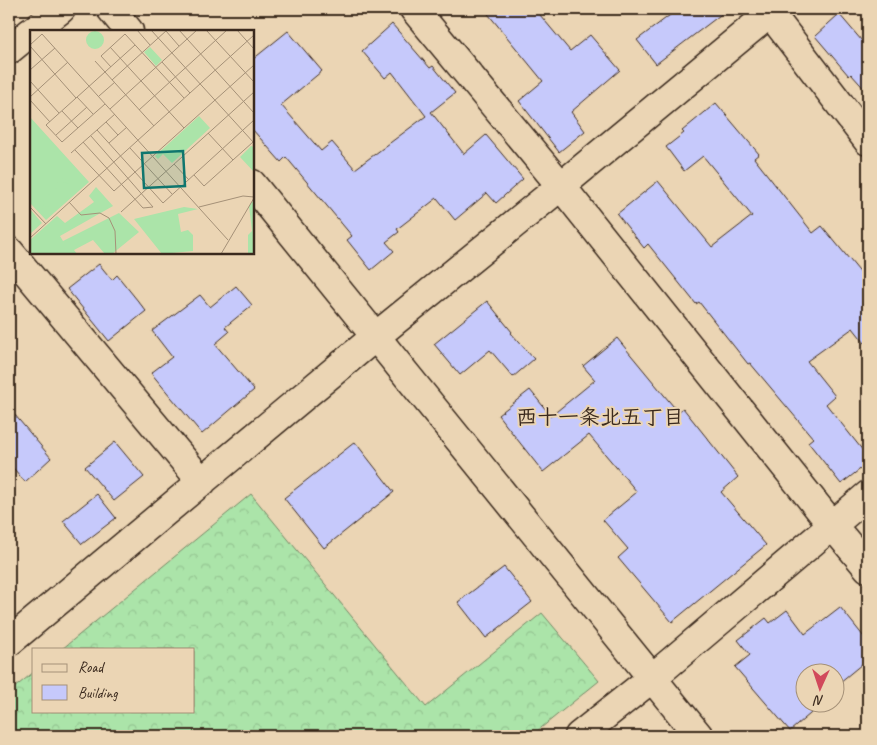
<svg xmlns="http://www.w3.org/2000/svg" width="877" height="745" font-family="Caveat,'Klee One',sans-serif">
  <defs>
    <pattern id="forest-crowns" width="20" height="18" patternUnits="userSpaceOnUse" patternTransform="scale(1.25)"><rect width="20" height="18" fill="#abe4a9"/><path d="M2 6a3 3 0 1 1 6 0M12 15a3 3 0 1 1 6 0" fill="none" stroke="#94c491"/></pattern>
  </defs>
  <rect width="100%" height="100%" fill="#ebd5b4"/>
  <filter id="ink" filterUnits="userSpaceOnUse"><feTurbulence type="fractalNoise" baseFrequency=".02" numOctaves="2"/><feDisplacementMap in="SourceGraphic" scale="10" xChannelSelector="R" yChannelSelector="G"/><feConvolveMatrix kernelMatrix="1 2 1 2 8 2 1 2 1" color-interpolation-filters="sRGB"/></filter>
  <g filter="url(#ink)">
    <path fill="url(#forest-crowns)" stroke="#738764" d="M251,494L426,707L542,613L599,681L531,736H9V692L34,672V711H194V649H62Z"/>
    <path fill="#c6c9fb" stroke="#3b2a1e" d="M484,9H535L570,51L590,35L620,70L571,112L585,131L559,152L519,101L543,81Z
      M678,9H728L656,64L637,40Z
      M839,14L868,48V93L851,74L849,76L815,36Z
      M392,24L430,68L433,66L455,93L431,112L464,154L486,135L523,179L496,203L487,193L455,220L437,198L397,229L399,232L386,242L394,251L371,270L347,240L352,236L286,157L281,162L252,129V60L288,31L322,71L281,105L321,151L332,142L355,169L426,116L392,72L385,78L362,51Z
      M716,103L759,154L754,158L813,233L822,226L868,282V347L853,328L807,361L835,396L826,404L868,457V463L841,484L808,442L813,438L750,363L748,364L699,302L696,304L648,244L644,248L617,214L658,181L712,247L752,216L703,156L684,171L666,147L684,133L682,131Z
      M99,264L112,280L117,275L146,311L109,341L67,289Z
      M236,286L252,305L225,327L229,332L215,344L254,390L202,434L151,373L172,357L152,331L200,295L210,307Z
      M487,301L512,332L511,333L534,359L513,377L490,350L460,375L434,344Z
      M617,338L678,412L683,408L738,477L721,492L766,545L672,622L618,558L628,549L603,520L637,492L589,435L543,472L498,415L530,390L551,416L595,380L583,366Z
      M9,408L51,458L25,482L9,463Z
      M115,442L144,477L114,501L85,467Z
      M355,442L394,492L324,548L284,498Z
      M97,494L116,518L82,544L63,521Z
      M504,567L532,602L486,638L458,602Z
      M840,607L868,642V659L834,687V672H804V702H815L813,704L817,708L790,731L735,667L750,655L738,640L766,618L770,623L787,610L805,634Z"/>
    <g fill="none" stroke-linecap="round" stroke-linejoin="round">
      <g stroke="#3b2a1e" stroke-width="31">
        <path id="street" d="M111,9L129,31
          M414,9L561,186L832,525L868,568
          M767,9L868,141
          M33,31L61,9
          M9,50L31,32
          M252,184L699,736
          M9,251L202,482
          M9,642L375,337L561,186L775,9
          M579,736L652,678L868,495"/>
      </g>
      <use href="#street" stroke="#ebd5b4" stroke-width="28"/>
    </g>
  </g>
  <g text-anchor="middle" stroke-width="4" stroke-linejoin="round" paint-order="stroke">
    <g font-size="21" font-weight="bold" fill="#3b2a1e" stroke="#ebd5b4">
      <text x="600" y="424">西十一条北五丁目</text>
    </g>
  </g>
  <g transform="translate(30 30)">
    <rect width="224" height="224" fill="#ebd5b4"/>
    <path d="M169,86L180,98L142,133L133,124L128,129L125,126ZM66,157L83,176L30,206L33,211L89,183L109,202L82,224H75L63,210L44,220L47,224H0V210L27,186L35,193L64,172L59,166ZM224,170V224H218V205L222,201L219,176ZM154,177L168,179L148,184L151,202L158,200L163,205V221L132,224L104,189ZM0,179L12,193L0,204Z" fill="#abe4a9"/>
    <path d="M120,17L132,30L126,36L114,22ZM0,87L59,152L16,190L0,173Z" fill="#abe4a9"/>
    <path d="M56 10a9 9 0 1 1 18 0a9 9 0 1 1-18 0ZM12,108L25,122L0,145V118ZM221,116L224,117V142L210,127ZM32,148L41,151V161L22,179H13L10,169ZM34,152L39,154V159L19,177L14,176L13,170Z" fill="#abe4a9" fill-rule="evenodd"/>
    <path fill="none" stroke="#a59178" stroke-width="1" d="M107,0L120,15M121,0L224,113M149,0L224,83M176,0L224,52M207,0L224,19M136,1L149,16M0,15L12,4L198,210M0,16L46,68M80,17L154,98L224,35M65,31L124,96M132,32L160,63M81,37L71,26L95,4L154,68M0,40L25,18M82,50L137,0M0,51L29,83M69,66L85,52M0,67L38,32M47,67L63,84M0,70L20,92M75,74L32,112L16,95L105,15M80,79L167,0M109,80L197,0M32,81L48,98M76,92L88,105M67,100L133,173L224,90M178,103L203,130M26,105L57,77M53,112L113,178L123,177L61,106M79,113L97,97M100,118L142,164M45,120L84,161L154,98M41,123L85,84M144,134L159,150M164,145L174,156L223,112M39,172L51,185L70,183L79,188L85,201L86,224M0,177L16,194M169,177L213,166L224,167M91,182L224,62M0,208L224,5M191,224L224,168"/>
    <path fill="#0f766e" fill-opacity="0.15" stroke="#0f766e" stroke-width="2.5" d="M153,121L155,156L114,158L112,123Z"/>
    <rect width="224" height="224" fill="none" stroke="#3b2a1e" stroke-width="2.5"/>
  </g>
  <rect width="877" height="745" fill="none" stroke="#ebd5b4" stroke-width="30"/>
  <rect x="15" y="15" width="847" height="715" fill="none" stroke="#3b2a1e" stroke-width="2" filter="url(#ink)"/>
  <rect x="32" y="648" width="162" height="65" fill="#ebd5b4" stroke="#a59178"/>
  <rect x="42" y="664" width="25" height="8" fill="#ebd5b4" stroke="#a59178"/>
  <text x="78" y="672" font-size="15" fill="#3b2a1e">Road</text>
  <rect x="42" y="685" width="25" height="15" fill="#c6c9fb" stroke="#a59178"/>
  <text x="78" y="698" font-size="15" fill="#3b2a1e">Building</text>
  <g transform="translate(820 688) rotate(183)"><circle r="24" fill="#ebd5b4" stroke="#a59178"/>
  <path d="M0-4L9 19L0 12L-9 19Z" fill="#d1495b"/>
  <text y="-8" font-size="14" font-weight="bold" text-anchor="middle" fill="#3b2a1e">N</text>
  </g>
</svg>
